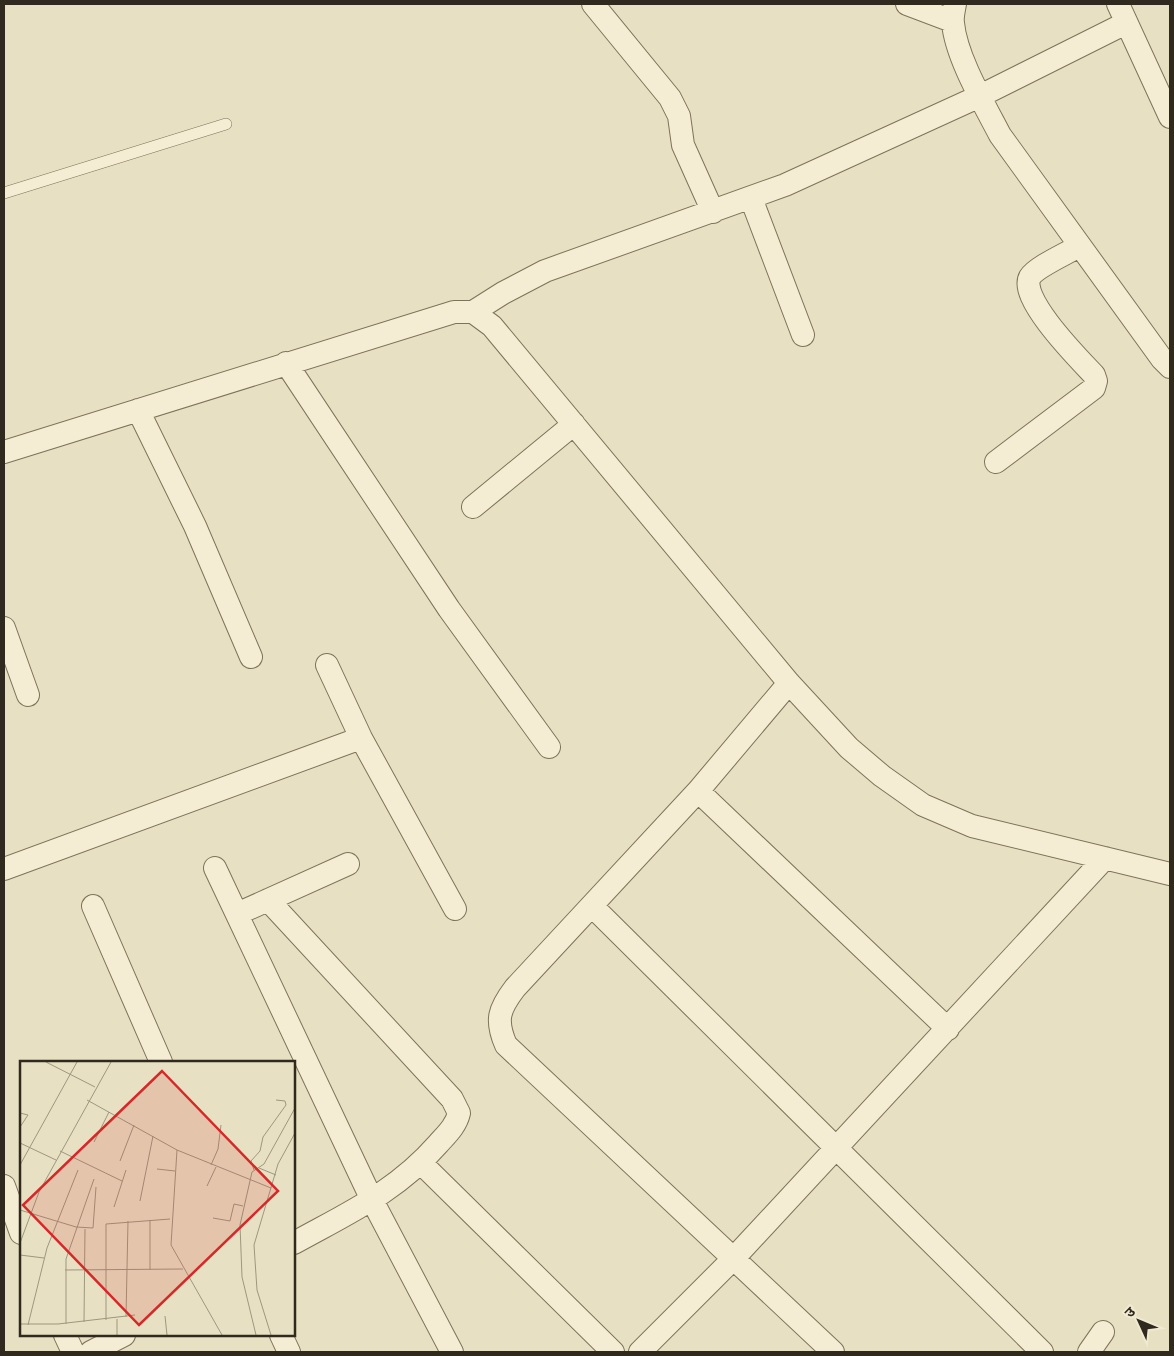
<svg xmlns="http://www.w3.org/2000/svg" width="1174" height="1356" font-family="Georgia,'Noto Sans Devanagari',serif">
  <rect width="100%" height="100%" fill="#e7e0c2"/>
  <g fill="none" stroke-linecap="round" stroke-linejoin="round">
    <g stroke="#7f725b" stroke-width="12">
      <path id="service" d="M4,193L226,124"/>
    </g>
    <g stroke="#7f725b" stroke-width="24">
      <path id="minor" d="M593,4L670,98L679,116L683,145L713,212
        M907,4L952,21
        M955,4C954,10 952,17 953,23C956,57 984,104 1000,135L1162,359L1170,367
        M1118,4L1170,117
        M751,198L803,335
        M473,312L503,293L545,271L785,185L980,96L1126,23
        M286,363L449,609L549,747
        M138,410L195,526L251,657
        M4,452L454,312H473L492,326L789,683L849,748L882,776L923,805L972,826L1170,874
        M996,462L1094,388L1096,381L1094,375C1080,360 1018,298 1030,277C1036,267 1068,253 1079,246
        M473,507L574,424
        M4,628L28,695
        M327,665L361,738L455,909
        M789,683L698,791L515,988C499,1009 495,1020 506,1045L833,1352
        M698,791L948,1029
        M215,868L372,1200L452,1352
        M4,869L361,738
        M268,900L452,1099L459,1113C456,1126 446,1135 438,1144C396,1192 348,1213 294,1243
        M93,906L161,1062
        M593,907L1042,1352
        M237,914L348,864
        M421,1163L613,1352
        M4,1186L21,1233
        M65,1335L73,1352
        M281,1335L289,1352
        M91,1352L124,1335
        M640,1352L734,1258L1105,858
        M1089,1352L1103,1332"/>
    </g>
    <use href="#service" stroke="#f4edd4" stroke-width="11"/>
    <use href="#minor" stroke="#f4edd4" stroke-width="22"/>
  </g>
  <g transform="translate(20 1061)">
    <rect width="275" height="275" fill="#e7e0c2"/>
    <path fill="none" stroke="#9e9780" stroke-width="1" d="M26,1L75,26M67,39L157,89L151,184L202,274M0,52L8,54L0,66M74,81L89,51M0,82L36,99M157,89L251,127M40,90L102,120M100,100L114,64M0,104L57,1M191,104L198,88L201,64M239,107L256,114M137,108L155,110M234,109L231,100L240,90L243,76L266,44L265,40L256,39M187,125L196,106M120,140L133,75M94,146L106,109M0,149L56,166L73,167L76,126M193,157L210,160L214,143L223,145M130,159V209M0,182L19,131L91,1M0,194L24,197M45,209L163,208M145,255L147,274M106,256L108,160M97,258V274M86,259V163L150,158M64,261L65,168M0,263H38L115,254M46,263V198L74,118M8,264L27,187L58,109M236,274L222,216L220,164L232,111L244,103L275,47M251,274L237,229L234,184L258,103L275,72"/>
    <path fill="#d62828" fill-opacity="0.15" stroke="#d62828" stroke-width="2.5" d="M142,10L258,130L119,264L3,144Z"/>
    <rect width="275" height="275" fill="none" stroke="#30291e" stroke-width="2.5"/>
  </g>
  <rect width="1174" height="1356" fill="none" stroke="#30291e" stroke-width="10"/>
  <g transform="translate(1139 1321) rotate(314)" stroke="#f0ead0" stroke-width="4" paint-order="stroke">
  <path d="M0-4L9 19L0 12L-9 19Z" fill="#30291e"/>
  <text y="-8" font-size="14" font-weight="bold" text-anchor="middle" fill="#30291e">उ</text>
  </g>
</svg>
